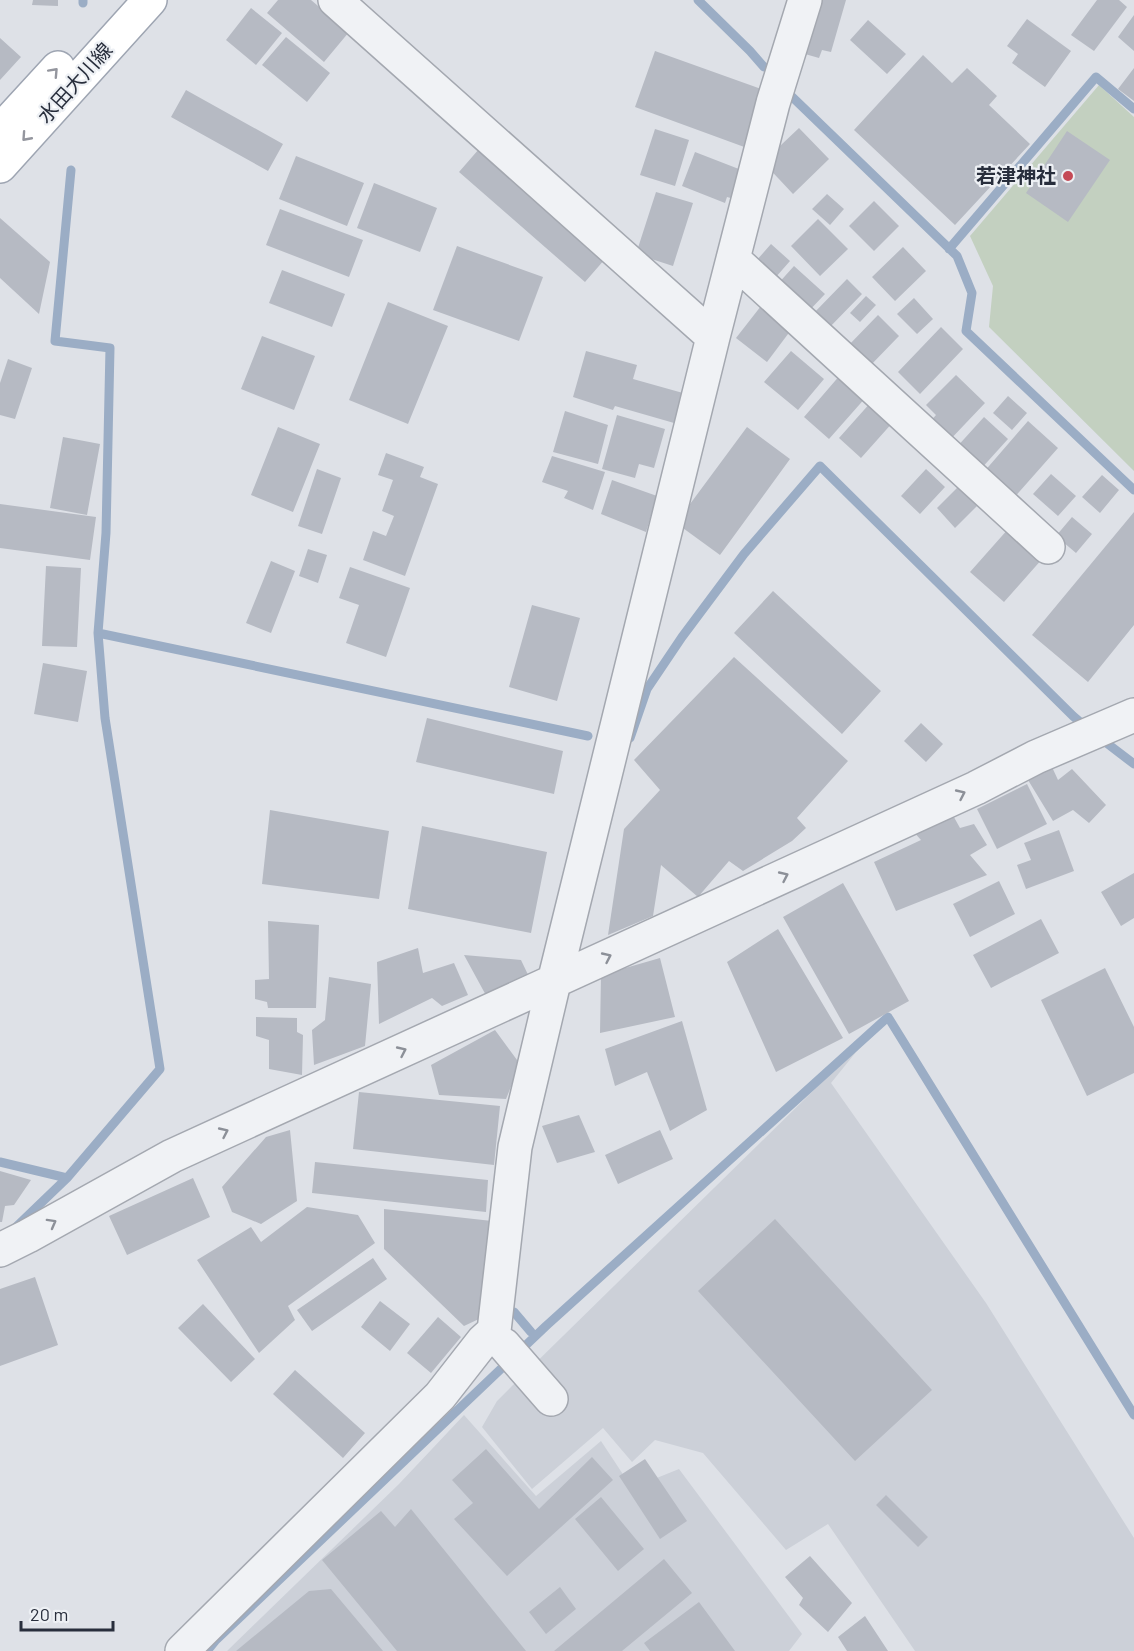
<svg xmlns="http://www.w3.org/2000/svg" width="1134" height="1651" font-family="Barlow,'Noto Sans JP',sans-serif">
  <rect width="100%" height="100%" fill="#dee1e7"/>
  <path fill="#ccd0d8" d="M869,1036L831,1083L986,1303L1134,1538V1651H915L828,1524L786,1550L703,1453L655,1440L632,1462L603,1428L532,1489L482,1427L497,1401L512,1386Z
    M464,1415L536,1496L601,1441L632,1488L679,1469L802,1634L789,1651H227L399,1484Z"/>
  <path fill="#c3d0c0" d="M1099,85L1134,117V471L989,327L993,286L970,236Z"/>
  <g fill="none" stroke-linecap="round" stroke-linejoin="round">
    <path stroke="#9badc5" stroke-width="9" d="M698,0L750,51L764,67
      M83,3V0
      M785,90L957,256L972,293L966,331L1134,490
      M949,249L1096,77L1134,109
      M98,633L588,736
      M630,738L647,689L682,637L744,554L820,466L1073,716L1087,728
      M1100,738L1134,764
      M0,1162L67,1178
      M15,1228L67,1178L160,1069L105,718L98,633L106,533L110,348L55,341L71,170
      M514,1312L531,1332
      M207,1651L216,1640L546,1326L888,1017L1134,1415"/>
  </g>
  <path fill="#b6bac3" d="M33,0H58V6L32,5Z
    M278,0H311L349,32L324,62L267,13Z
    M821,0H846L831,52L822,50L819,58L805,54Z
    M1097,0H1119L1127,7L1094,51L1071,35Z
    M251,8L282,33L256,65L226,40Z
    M1134,15V51L1118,37Z
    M1027,19L1071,51L1045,87L1012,63L1018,54L1007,46Z
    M868,20L906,54L887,74L850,40Z
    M286,37L330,73L307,102L262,65Z
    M0,38L21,57L0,80Z
    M655,51L767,91L747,148L635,107Z
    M923,55L952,83L967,68L997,96L989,105L1030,144L955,225L854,130Z
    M1134,68V101L1118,89Z
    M186,90L283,144L268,171L171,117Z
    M799,128L829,159L793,194L763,162Z
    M655,129L689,140L675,186L640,175Z
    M1067,131L1110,160L1068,222L1026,193Z
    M479,149L605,259L585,282L459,172Z
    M695,152L744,171L734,199L727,197L725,203L682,186Z
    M296,156L364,183L347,226L279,199Z
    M374,183L437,208L420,252L357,228Z
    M656,192L693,203L673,266L636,254Z
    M827,194L844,209L830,225L812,209Z
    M874,201L899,226L874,251L849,226Z
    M280,209L363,240L349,277L266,245Z
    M0,218L50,262L39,314L0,278Z
    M818,219L848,249L820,276L791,246Z
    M771,244L790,261L768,286L749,269Z
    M457,246L543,277L519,341L433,310Z
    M903,247L926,271L895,301L872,277Z
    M794,266L825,294L806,314L776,286Z
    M282,270L345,294L332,327L269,303Z
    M847,279L862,294L826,331L811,316Z
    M866,296L876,305L860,322L850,313Z
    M914,298L933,319L917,334L897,314Z
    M388,302L448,326L408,424L349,400Z
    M761,306L791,330L767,362L736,338Z
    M878,315L899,336L867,369L846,348Z
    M941,327L963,349L920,394L898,372Z
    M262,336L315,356L294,410L241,389Z
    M586,351L637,365L633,379L690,395L681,425L615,406L613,410L573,397Z
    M791,351L824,379L798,410L764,382Z
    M8,359L32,368L15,419L0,415V383Z
    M841,374L867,396L829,439L804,417Z
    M956,375L985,403L946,444L927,425L936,415L926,405Z
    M1008,396L1027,413L1012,430L993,413Z
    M872,401L894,421L861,458L839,438Z
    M565,411L608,425L598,464L553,452Z
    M617,415L665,429L654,468L639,464L635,478L602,469Z
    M984,417L1008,439L979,471L955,449Z
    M1028,421L1058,448L1013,499L983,473Z
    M278,427L320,444L293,512L251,495Z
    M747,427L790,459L720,555L676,523Z
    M63,437L100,444L87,515L50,508Z
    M386,453L424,467L420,477L438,484L405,576L363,560L373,531L386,536L394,516L382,511L393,480L378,475Z
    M552,456L605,472L593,510L564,498L568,491L542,482Z
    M317,469L341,478L322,534L298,526Z
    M926,469L945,487L920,514L901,496Z
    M1051,474L1076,496L1058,516L1033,494Z
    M1102,475L1119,490L1100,513L1082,497Z
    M612,480L657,496L646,532L601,514Z
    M958,487L977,506L955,528L937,508Z
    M0,504L96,517L90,560L0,548Z
    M1134,512V625L1088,682L1032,635Z
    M1072,517L1092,534L1076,553L1056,536Z
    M1009,528L1043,558L1004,602L970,572Z
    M308,549L327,555L318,583L299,576Z
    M271,561L295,571L271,633L246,623Z
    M46,566L81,568L77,647L42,646Z
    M350,567L410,588L386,657L346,643L359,605L339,598Z
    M773,591L881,691L842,734L734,633Z
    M532,605L580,618L557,701L509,687Z
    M734,657L848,761L797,818L806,828L792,841L743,871L729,861L698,897L661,865L653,916L608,935L624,829L660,790L634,760Z
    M43,663L87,671L78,722L34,714Z
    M427,718L563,751L554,794L416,762Z
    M921,723L943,744L926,762L904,741Z
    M1052,767L1058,780L1072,769L1106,805L1089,823L1073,810L1053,821L1028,780Z
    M1027,784L1047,824L997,849L977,809Z
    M270,810L389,831L379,899L262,884Z
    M950,810L960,828L974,824L987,845L970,855L987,875L896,911L874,862L921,840L912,830Z
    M422,826L547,852L531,933L408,909Z
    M1059,830L1074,871L1026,889L1017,865L1031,860L1024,843Z
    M1134,873V918L1121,926L1101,892Z
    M999,881L1015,914L970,937L953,904Z
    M843,883L909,1001L849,1034L783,917Z
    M1041,919L1059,953L991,988L973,955Z
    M268,921L319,925L316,1008H268L267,1002L255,999V980L269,979Z
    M778,929L843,1038L776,1072L727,962Z
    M418,948L423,973L454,963L468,995L442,1006L432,998L379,1024L377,962Z
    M464,955L521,960L531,981L488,999Z
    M660,958L675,1017L600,1033L601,975Z
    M1105,968L1134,1027V1073L1087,1096L1041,1000Z
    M329,977L371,984L365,1046L314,1065L312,1030L325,1020Z
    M256,1017L297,1018V1032L303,1035L302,1075L269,1069V1040L256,1036Z
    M682,1021L707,1110L670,1131L647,1072L615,1086L605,1049Z
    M495,1030L520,1064L506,1099L439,1095L431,1065Z
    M359,1092L500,1106L494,1165L353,1149Z
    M579,1115L595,1152L557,1163L542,1126Z
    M290,1130L297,1201L261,1224L232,1212L222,1187L266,1137Z
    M660,1130L673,1159L618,1184L605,1155Z
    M315,1162L488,1180L486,1212L312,1193Z
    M0,1171L31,1180L14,1205L5,1206L2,1222H0Z
    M193,1178L210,1217L127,1255L109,1216Z
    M307,1207L358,1215L375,1243L288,1306L295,1320L259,1353L197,1260L251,1227L261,1242Z
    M384,1209L492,1221L481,1318L464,1326L384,1249Z
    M775,1219L932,1390L855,1461L698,1291Z
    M373,1258L387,1279L312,1331L297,1310Z
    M35,1277L58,1345L0,1366V1289Z
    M380,1301L410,1324L390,1351L361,1327Z
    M203,1304L255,1359L231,1382L178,1328Z
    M438,1317L461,1337L431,1373L407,1353Z
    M295,1370L365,1433L343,1458L273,1394Z
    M486,1449L539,1509L592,1457L613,1480L507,1576L454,1519L473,1503L452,1480Z
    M645,1459L687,1521L660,1539L619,1476Z
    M886,1495L928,1537L918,1547L876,1505Z
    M601,1497L644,1549L618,1571L575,1519Z
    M411,1509L526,1651H397L322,1560L381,1511L395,1527Z
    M810,1556L852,1603L828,1632L799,1605L803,1598L785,1577Z
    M664,1559L692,1593L622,1651H554Z
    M560,1587L576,1609L546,1634L529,1612Z
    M331,1589L383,1651H236L309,1591Z
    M699,1602L735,1651H650L644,1643Z
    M865,1616L888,1651H847L838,1637Z"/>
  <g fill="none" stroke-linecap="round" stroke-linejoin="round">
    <g stroke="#a4a8b0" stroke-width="36">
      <path id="minor" d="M335,0L713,337
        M733,259L1048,547
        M0,1250L28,1236L172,1156L976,788L1036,757L1134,715
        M504,1345L551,1399
        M182,1651L440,1396L483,1341L494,1331L515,1147L554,982L713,337L773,103L805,0"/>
    </g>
    <g stroke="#9ea5b2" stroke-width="36">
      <path id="major" d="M0,131L58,68
        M0,166L150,0"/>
    </g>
    <use href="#minor" stroke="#f0f2f5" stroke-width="33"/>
    <use href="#major" stroke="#fff" stroke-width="33"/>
  </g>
  <defs><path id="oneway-chevron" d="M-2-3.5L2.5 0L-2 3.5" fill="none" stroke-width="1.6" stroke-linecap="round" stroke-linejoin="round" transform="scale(1.5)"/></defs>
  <g stroke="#94969e">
    <use href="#oneway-chevron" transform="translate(54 72) rotate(-47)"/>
    <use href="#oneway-chevron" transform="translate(26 137) rotate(132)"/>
  </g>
  <g stroke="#8c9098">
    <use href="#oneway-chevron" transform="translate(961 794) rotate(-25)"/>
    <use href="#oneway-chevron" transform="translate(784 876) rotate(-25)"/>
    <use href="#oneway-chevron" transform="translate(607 957) rotate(-25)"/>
    <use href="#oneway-chevron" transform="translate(402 1051) rotate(-25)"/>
    <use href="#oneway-chevron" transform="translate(224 1132) rotate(-25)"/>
    <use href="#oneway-chevron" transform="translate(52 1223) rotate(-29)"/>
  </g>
  <circle fill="#c54a56" stroke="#edf0f4" stroke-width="2" cx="1068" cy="176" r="6"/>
  <g text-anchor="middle" stroke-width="4.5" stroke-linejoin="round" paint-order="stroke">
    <g font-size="20" fill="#282e3c" stroke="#edf0f4">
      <text transform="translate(75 83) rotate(-48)" y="7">水田大川線</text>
    </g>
    <g font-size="20" font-weight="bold" fill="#282e3c" stroke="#edf0f4" text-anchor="end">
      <text x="1056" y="183">若津神社</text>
    </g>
  </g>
  <path d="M21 1621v9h92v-9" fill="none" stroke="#282e3c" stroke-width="3"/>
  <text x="30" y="1621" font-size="18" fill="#282e3c" stroke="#edf0f4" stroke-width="4.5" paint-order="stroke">20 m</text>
</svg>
